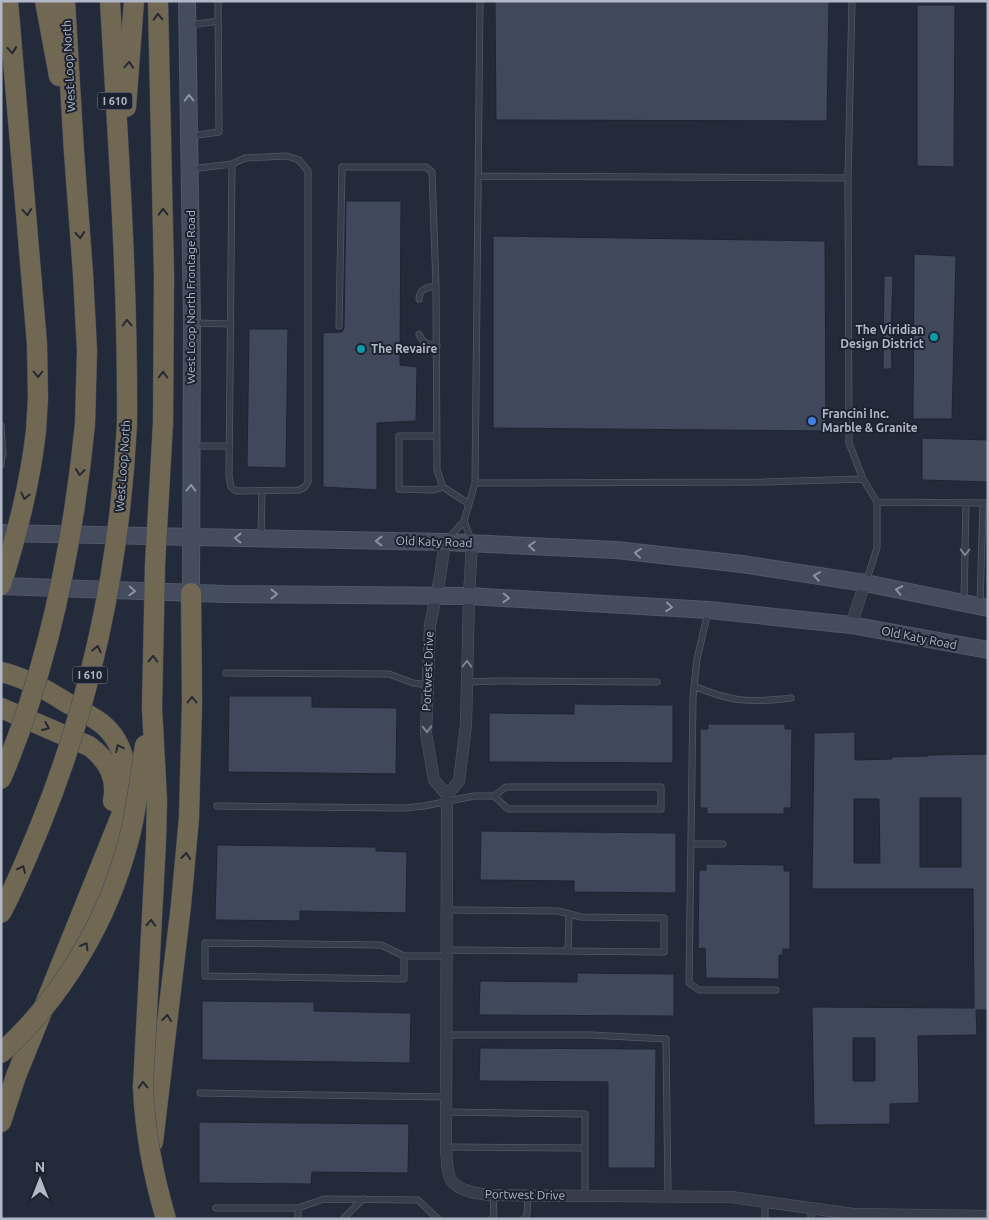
<svg xmlns="http://www.w3.org/2000/svg" width="989" height="1220" font-family="Ubuntu,sans-serif">
  <rect width="100%" height="100%" fill="#232b3b"/>
  <path fill="#3f495b" stroke="#1e2432" fill-rule="evenodd" d="M495,1H829L827,121L496,120Z
    M917,5H955L954,167L917,166Z
    M346,201H401L400,365L417,367L416,421L377,423V490L323,487V333L342,332L344,327Z
    M493,236L825,241L826,431L493,428Z
    M914,254L956,256L952,419H913Z
    M884,276H893L891,333L892,369H883Z
    M249,329H288L286,468L247,467Z
    M922,438L988,440V482L922,480Z
    M229,696H312V707L397,708L396,774L228,772Z
    M574,704L673,705V763L489,762V713L574,714Z
    M708,724H785V729H792L791,808H784V814H707V808H700V729H708Z
    M855,732V760L892,759V757L928,756V755L988,754V1010H976L977,1035L918,1036L919,1103L890,1104V1124L814,1125L812,1007L974,1008L973,889H812L814,733ZM920,798H961V867H920ZM854,799H879L880,863H854ZM853,1038H875V1081H853Z
    M481,831L676,833V893L574,892V881L480,880Z
    M217,845L376,847V851L407,852L406,913L300,911V921L215,920Z
    M706,864L784,865V871H790V949H783V955H779V979L706,978L705,948L698,949L699,870H706Z
    M577,973L674,974V1016L479,1015L480,981L577,982Z
    M202,1001L314,1002V1011L411,1013L410,1063L202,1060Z
    M480,1048L656,1049L655,1168H608V1082L479,1081Z
    M199,1122L409,1124L408,1173L312,1172L311,1184L199,1183Z"/>
  <g fill="none" stroke-linecap="round" stroke-linejoin="round">
    <g stroke="#525866" stroke-width="7">
      <path id="service" d="M190,25L218,21
        M190,136L219,132L218,1
        M191,169L232,164L245,158L287,156L299,160L308,171V482L305,487L299,490L236,491L231,487L229,476L232,164
        M478,176L848,178
        M419,299C420,288 426,288 436,286
        M194,323L231,324
        M339,326L342,167H426L432,172L436,286L437,470L443,487L469,504
        M419,334C422,343 428,344 437,346
        M1,426L3,455
        M437,436H399V489L434,490L443,487
        M194,446H229
        M1,465L2,452
        M863,479L877,502V548L866,582
        M475,483L764,482L863,479L849,443L848,178L852,1
        M877,502L988,503
        M464,521L472,542
        M261,536L262,491
        M448,539L464,521L475,483L480,1
        M964,601L966,503
        M980,604L983,503
        M708,612L697,659L693,697L689,983L699,990H776
        M226,673L389,674L413,683L428,685
        M467,682L497,681L657,682
        M694,686C731,702 751,703 791,698
        M217,806L404,808L424,806L474,796H494L506,787H661V809H508L494,796
        M691,844H723
        M446,910L558,911L581,917L664,918V952L446,950
        M568,951L569,915
        M404,956V979L205,976V943L381,945L404,956H446
        M446,1035H591L666,1039L668,1196
        M200,1093L446,1097
        M446,1112L585,1114V1196
        M446,1147L585,1148
        M216,1208H298L324,1199L418,1200L438,1219
        M298,1208V1219
        M343,1219L363,1199
        M492,1219L494,1215L493,1195
        M524,1219L527,1214L528,1196
        M765,1219V1202
        M811,1219V1209"/>
    </g>
    <g stroke="#525866" stroke-width="12">
      <path id="minor" d="M445,542L440,577L430,625L426,733L434,780L447,795
        M472,543L469,596L466,725L459,781L447,795V800L446,1147C447,1157 446,1171 451,1180C459,1192 480,1194 493,1195L731,1197L853,1214L988,1216
        M851,625L865,583"/>
    </g>
    <g stroke="#525866" stroke-width="18">
      <path id="secondary" d="M187,1L192,323L191,593
        M1,533L445,542L616,550L742,564L865,583L988,608
        M1,586L225,594L469,596L709,610L851,625L988,650"/>
    </g>
    <g stroke="#424856" stroke-width="21">
      <path id="motorway" d="M8,1L37,344L38,398L36,431
        M45,1L59,76
        M65,1L74,152L83,274L87,351L85,424
        M110,1C118,142 128,283 127,424
        M158,1L164,276L163,423
        M126,107L134,1
        M1,672C24,677 45,689 64,701C76,708 90,715 101,723C131,747 128,783 121,816L16,1076L1,1122
        M1,708L89,746C107,759 118,778 113,801
        M153,1142L181,905L189,818L192,703L191,593"/>
    </g>
    <use href="#service" stroke="#373d4b" stroke-width="5.5"/>
    <use href="#minor" stroke="#373d4b" stroke-width="11"/>
    <use href="#secondary" stroke="#454c5e" stroke-width="16"/>
    <use href="#motorway" stroke="#716854" stroke-width="20"/>
    <g stroke="#424856" stroke-width="21" stroke-linecap="butt">
      <path id="motorway-bridge" d="M163,423L155,565L152,708L157,800L156,841L143,1087C145,1133 153,1175 166,1219
        M1,585C17,535 30,484 36,431
        M1,779C49,666 73,545 85,424
        M1,913C16,885 28,855 40,826C92,698 120,563 127,424
        M1,1053C63,997 108,920 129,839C137,809 140,776 145,745"/>
    </g>
    <use href="#motorway-bridge" stroke="#716854" stroke-width="20"/>
  </g>
  <defs><path id="oneway-chevron" d="M-2-3.5L2.5 0L-2 3.5" fill="none" stroke-width="1.6" stroke-linecap="round" stroke-linejoin="round" transform="scale(1.25)"/></defs>
  <g stroke="#242934">
    <use href="#oneway-chevron" transform="translate(158 17) rotate(-92)"/>
    <use href="#oneway-chevron" transform="translate(12 50) rotate(85)"/>
    <use href="#oneway-chevron" transform="translate(129 65) rotate(-86)"/>
    <use href="#oneway-chevron" transform="translate(27 212) rotate(85)"/>
    <use href="#oneway-chevron" transform="translate(163 212) rotate(-91)"/>
    <use href="#oneway-chevron" transform="translate(80 235) rotate(85)"/>
    <use href="#oneway-chevron" transform="translate(127 323) rotate(-91)"/>
    <use href="#oneway-chevron" transform="translate(38 374) rotate(90)"/>
    <use href="#oneway-chevron" transform="translate(163 375) rotate(-90)"/>
    <use href="#oneway-chevron" transform="translate(80 472) rotate(96)"/>
    <use href="#oneway-chevron" transform="translate(25 496) rotate(103)"/>
    <use href="#oneway-chevron" transform="translate(97 649) rotate(-77)"/>
    <use href="#oneway-chevron" transform="translate(153 659) rotate(-89)"/>
    <use href="#oneway-chevron" transform="translate(192 700) rotate(-90)"/>
    <use href="#oneway-chevron" transform="translate(46 727) rotate(23)"/>
    <use href="#oneway-chevron" transform="translate(119 748) rotate(-116)"/>
    <use href="#oneway-chevron" transform="translate(186 856) rotate(-84)"/>
    <use href="#oneway-chevron" transform="translate(22 869) rotate(-65)"/>
    <use href="#oneway-chevron" transform="translate(151 923) rotate(-87)"/>
    <use href="#oneway-chevron" transform="translate(85 946) rotate(-60)"/>
    <use href="#oneway-chevron" transform="translate(167 1018) rotate(-83)"/>
    <use href="#oneway-chevron" transform="translate(143 1085) rotate(-91)"/>
  </g>
  <g stroke="#8c92a2">
    <use href="#oneway-chevron" transform="translate(189 98) rotate(-91)"/>
    <use href="#oneway-chevron" transform="translate(191 488) rotate(-89)"/>
    <use href="#oneway-chevron" transform="translate(238 538) rotate(-179)"/>
    <use href="#oneway-chevron" transform="translate(379 541) rotate(-179)"/>
    <use href="#oneway-chevron" transform="translate(532 546) rotate(-177)"/>
    <use href="#oneway-chevron" transform="translate(638 553) rotate(-174)"/>
    <use href="#oneway-chevron" transform="translate(817 576) rotate(-171)"/>
    <use href="#oneway-chevron" transform="translate(899 590) rotate(-168)"/>
    <use href="#oneway-chevron" transform="translate(132 591) rotate(3)"/>
    <use href="#oneway-chevron" transform="translate(274 594)"/>
    <use href="#oneway-chevron" transform="translate(506 598) rotate(3)"/>
    <use href="#oneway-chevron" transform="translate(669 607) rotate(4)"/>
  </g>
  <g stroke="#7b818f">
    <use href="#oneway-chevron" transform="translate(965 552) rotate(91)"/>
    <use href="#oneway-chevron" transform="translate(467 664) rotate(-89)"/>
    <use href="#oneway-chevron" transform="translate(427 729) rotate(89)"/>
  </g>
  <g fill="#0f9aa8" stroke="#1c2230" stroke-width="2">
    <circle cx="934" cy="337" r="5"/>
    <circle cx="361" cy="349" r="5"/>
  </g>
  <circle fill="#3f7fe0" stroke="#1c2230" stroke-width="2" cx="812" cy="421" r="5"/>
  <g text-anchor="middle" stroke-width="4" stroke-linejoin="round" paint-order="stroke">
    <g fill="#1c2230" stroke="#858b9a" stroke-width="1">
      <rect x="97.5" y="92.5" width="35" height="17" rx="4"/>
      <rect x="72.5" y="666.5" width="35" height="17" rx="4"/>
    </g>
    <g font-size="11" font-weight="bold" fill="#b2b8c7">
      <text x="115" y="105">I 610</text>
      <text x="90" y="679">I 610</text>
    </g>
    <g font-size="12" fill="#b2b8c7" stroke="#1c2230">
      <text transform="translate(69 66) rotate(-93)" y="4">West Loop North</text>
      <text transform="translate(191 297) rotate(-90)" y="4">West Loop North Frontage Road</text>
      <text transform="translate(123 466) rotate(-86)" y="4">West Loop North</text>
      <text transform="translate(434 542) rotate(2)" y="4">Old Katy Road</text>
      <text transform="translate(919 638) rotate(11)" y="4">Old Katy Road</text>
      <text transform="translate(428 671) rotate(-88)" y="4">Portwest Drive</text>
      <text transform="translate(525 1195) rotate(1)" y="4">Portwest Drive</text>
    </g>
    <g font-size="12" font-weight="bold" fill="#b2b8c7" stroke="#1c2230" text-anchor="start">
      <text x="924" y="334" text-anchor="end">The Viridian<tspan x="924" dy="14">Design District</tspan></text>
      <text x="371" y="353">The Revaire</text>
      <text x="822" y="418">Francini Inc.<tspan x="822" dy="14">Marble &amp; Granite</tspan></text>
    </g>
  </g>
  <rect width="989" height="1220" fill="none" stroke="#b2b8c7" stroke-width="5"/>
  <g transform="translate(40 1180)" stroke="#1c2230" stroke-width="4" paint-order="stroke">
  <path d="M0-4L9 19L0 12L-9 19Z" fill="#b2b8c7"/>
  <text y="-8" font-size="14" font-weight="bold" text-anchor="middle" fill="#b2b8c7">N</text>
  </g>
</svg>
